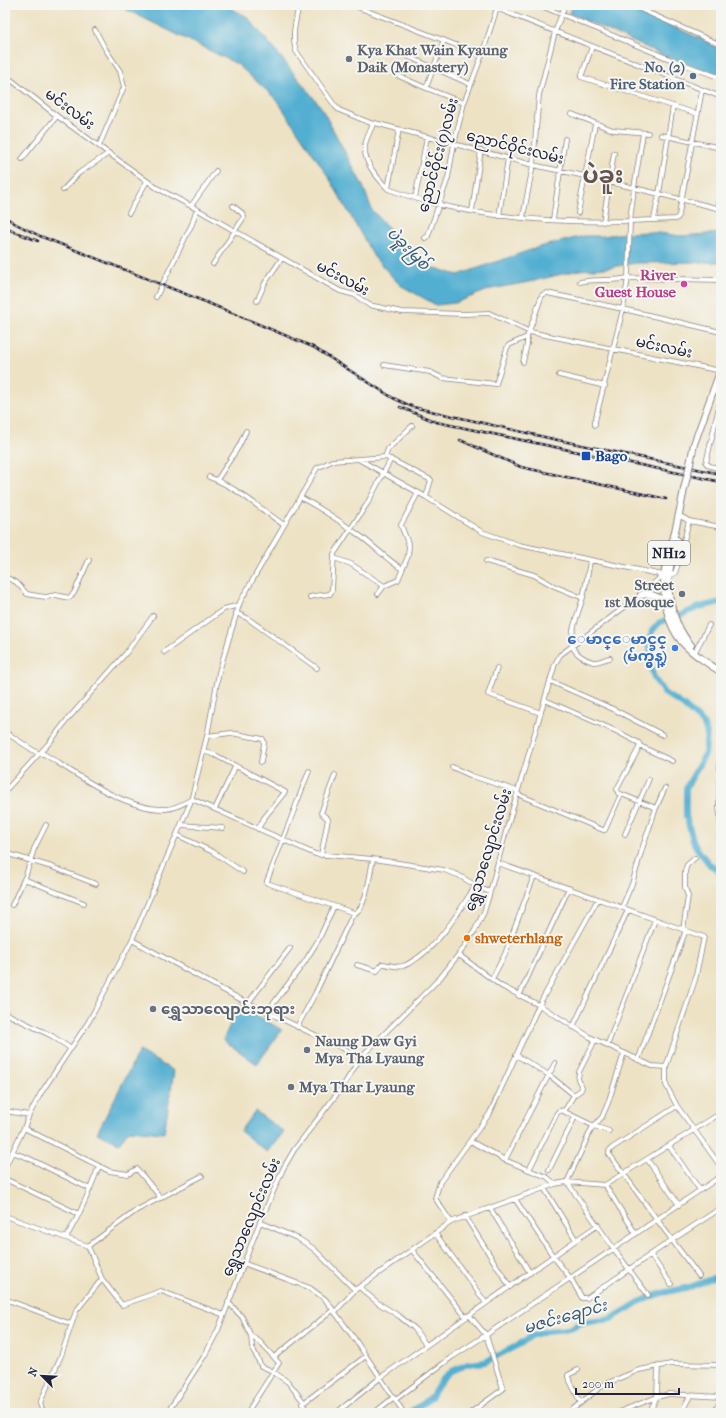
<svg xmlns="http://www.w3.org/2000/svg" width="726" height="1418" font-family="'IM FELL French Canon','Noto Sans Myanmar',serif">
  <rect width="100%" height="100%" fill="#f6f6f2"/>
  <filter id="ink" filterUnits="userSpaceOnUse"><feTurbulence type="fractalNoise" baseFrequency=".025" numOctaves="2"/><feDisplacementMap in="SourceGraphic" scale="8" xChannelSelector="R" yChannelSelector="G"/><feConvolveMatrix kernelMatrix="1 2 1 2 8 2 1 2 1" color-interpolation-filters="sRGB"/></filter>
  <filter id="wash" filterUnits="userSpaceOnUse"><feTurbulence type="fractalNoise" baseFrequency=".012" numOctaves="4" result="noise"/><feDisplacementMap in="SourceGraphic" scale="16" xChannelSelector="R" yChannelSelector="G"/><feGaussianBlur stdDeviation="0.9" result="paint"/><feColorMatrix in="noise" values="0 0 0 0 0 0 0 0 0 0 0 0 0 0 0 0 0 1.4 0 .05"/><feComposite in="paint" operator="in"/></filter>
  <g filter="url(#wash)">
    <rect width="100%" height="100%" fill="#ede2c4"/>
    <path fill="#53afd1" stroke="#3a6886" d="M117,5H224L246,16L270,44L321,107L363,186L372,210L396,236L428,266L458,275L539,247L584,236H603L624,233L651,232L681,236L721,233V262L636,263L606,268L579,270L529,282L491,289L455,303L436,305L400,285L374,257L328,176L276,99L237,64Z
      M572,5H625L721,48V77L665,56L569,13Z
      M239,1005L282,1030L257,1064L223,1040Z
      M139,1051L174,1071L164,1133L129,1130L119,1143L97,1133Z
      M255,1111L284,1132L267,1152L240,1131Z"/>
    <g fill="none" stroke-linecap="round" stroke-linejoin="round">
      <path stroke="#53afd1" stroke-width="6" d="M721,602L699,607L681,615L660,622L652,631L649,643L651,654V667L654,678L664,693L683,705L703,723L707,733L705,754L686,788V816L695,846L710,865L718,870L721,876
        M408,1413L424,1403L432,1396L441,1381L451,1371L468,1364L485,1362L520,1344L531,1336L546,1331L568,1329L581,1323L611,1319L639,1302L662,1293L690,1287L721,1275"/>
    </g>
  </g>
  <g filter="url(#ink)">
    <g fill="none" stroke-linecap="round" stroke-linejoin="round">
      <g stroke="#888280" stroke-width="5.5">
        <path id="minor" d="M299,5C296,19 291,36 296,51L335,106L339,110L373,124L375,123L533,165L585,176L721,209
          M352,5L482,55
          M488,5L721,97
          M539,5L672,60L721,78
          M631,5L721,45
          M95,30L106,50L120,71L124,87L99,146
          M444,40L426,88L464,103
          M592,47L581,77L698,114
          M398,52L470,84
          M394,74L426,88
          M5,75L57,116L157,188L193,207L340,291L355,295L369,305L402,312L465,314L489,313L530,332L721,371
          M572,114L613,130L648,133
          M373,124C371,130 366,138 365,145C363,163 377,177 388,189
          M399,129L388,189C405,195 422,201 440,205C501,219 567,223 630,221L628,278C612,282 596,278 580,282
          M643,133L634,188L630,221L676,219L679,216L680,208L702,90
          M661,135L721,148
          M22,159L57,116
          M63,190L79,173L109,153
          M415,198L427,137
          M191,206L216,171
          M718,208L721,192
          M472,211L481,150
          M129,213L147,181
          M578,213L595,124
          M499,216L508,158
          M523,217L533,165L539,95L555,32L565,5
          M553,219L565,139
          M654,219L659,194L673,106
          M603,222L614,153
          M425,238L428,236L448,178L454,144L464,103L482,55L497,8
          M213,264L244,217L242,213L233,206
          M156,297L192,224L197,209
          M257,301L265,283L282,258
          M523,362L527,344V337
          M384,365L430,372L442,378L496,384L507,348L509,345L527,337L542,295L547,293L623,309L721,332
          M559,375L605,386
          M718,390L721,391
          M721,398L706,463L710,466L721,469
          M595,425V421L623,309L628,278L721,280
          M385,457L388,449L412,426
          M360,460L426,497
          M209,477C238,488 259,508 284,525
          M217,480L239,446L246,431
          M300,497C322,509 343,523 363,538C376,548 388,560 402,569
          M682,517L689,521L721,527
          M334,558L351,564L384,586
          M486,561L534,575L554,586L583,598
          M590,561C588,573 586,585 583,597C580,609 569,634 572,645C574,653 585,660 593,662C599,663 603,659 610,658
          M669,576L675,573L677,567L689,521
          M5,577L16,582L27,594L38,596L46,597L56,595L69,598L74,593L89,560
          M378,594L384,586L398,580L408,556L409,546L401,525L418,493
          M310,597L314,596L330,594L332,590L334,554L367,504L391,459
          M236,613L247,618L317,668
          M696,650L709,625
          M164,652L224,609L239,605
          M497,668L488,694L541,713
          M550,681L613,709L663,735
          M721,730L719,806L721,829
          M5,732L39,754H44C77,774 126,811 166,809C175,809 185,803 192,799L315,854L373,859L444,870L458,875L480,888L490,892
          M207,736L231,733L263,739L264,743L261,762
          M640,746L672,761
          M203,751L215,755L285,792L264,818L258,829
          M452,767L472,776L518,791
          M309,771L267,881V883L354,913
          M5,791L50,742L67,720L126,653L153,616
          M517,794L603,830H605L621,794L618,793L617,789L640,746L639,743L616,731L545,700
          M621,794L656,808
          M215,809L235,767
          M181,825L223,828
          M625,834L649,779
          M177,835L213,852L243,872
          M5,853L52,867L96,884
          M321,855L328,819L321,813L335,775
          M498,863L704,937L695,980L666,1067V1085L677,1106L721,1167
          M24,879L84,903
          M598,899L539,1005L490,1113L440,1182L435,1198L451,1222L555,1184L567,1182L605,1185L721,1113
          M12,905L26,875L34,849L46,825
          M622,907L632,884L643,846L656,808L665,788
          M683,930L688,896L685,888V871L687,865L695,858
          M132,940L191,801L207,736L219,672L240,602L317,468L332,461L386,457L431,480L426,497L482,532L519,545L663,575
          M459,955L501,986L539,1005L590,1037L652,1066L666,1067
          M357,965L377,971L382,964C388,964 397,968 403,966C409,964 414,960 419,957C444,938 459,911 476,885
          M492,979L505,954L534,876
          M519,996L569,888
          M248,1003L290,948
          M267,1012L304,963L319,939L334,906
          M5,1013L52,1036L70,1048
          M297,1027L315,994L351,918C354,913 359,911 361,907C368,894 370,874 373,859
          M573,1027L628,910
          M607,1046L655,920
          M624,1053L608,1103L602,1117L592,1128L567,1182L614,1249L648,1295
          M516,1055L549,1075L574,1095
          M638,1060L686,930
          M677,1106L612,1148L609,1151V1154L672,1240L699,1276
          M5,1111L29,1115
          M563,1111L594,1126L609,1131
          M24,1128L109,1171L128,1174L137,1169L161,1198
          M470,1141L505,1160L529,1170L557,1113L559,1111L565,1110L574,1095L581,1090L582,1087L578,1079L579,1072L595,1040
          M669,1146L700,1190
          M12,1152L28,1158L90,1189L99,1166
          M647,1159L679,1205
          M505,1160L555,1063
          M5,1167L24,1128L29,1115L41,1093L89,1021L132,940L238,998L361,1057
          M529,1170L547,1177L555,1184
          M549,1170L575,1117
          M5,1179L79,1214L66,1238
          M605,1185L636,1234
          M515,1199L553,1256L571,1279L582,1298H587L672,1240L721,1208
          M490,1208L530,1273
          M79,1214L90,1189
          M5,1216L88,1246L137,1210L202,1176
          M465,1216L510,1287
          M260,1222L299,1239L314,1249L355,1290
          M435,1233L486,1303
          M576,1240L598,1225
          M88,1246L102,1279L122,1305L161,1291L224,1315
          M412,1250L466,1317
          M650,1254L671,1284
          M243,1263L310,1288L325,1299L354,1338L404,1413
          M359,1287L378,1303L399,1316L414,1328L426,1345
          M5,1299L71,1324
          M228,1302L242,1317L251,1336L252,1347L261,1366L272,1371L288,1382L303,1401L302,1404L310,1413
          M335,1312L355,1290L451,1222
          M274,1357L333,1310
          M578,1370L568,1375V1377L581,1403
          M396,1399L452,1357L486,1335L469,1315
          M302,1404L366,1356
          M250,1408L279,1363L260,1342L251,1336
          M43,1413L40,1403L61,1356L76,1311L102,1279
          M167,1413L205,1355L218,1330L258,1227L283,1169L294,1150L343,1086L361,1057L440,978L463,949L475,930L484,912L490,892L505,835L555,664L560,655L641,595L664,574
          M336,1413L380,1378L576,1240L544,1188
          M374,1413L394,1397
          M470,1413L503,1389L486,1335L721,1176
          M568,1413L603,1385L639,1370L671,1364L721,1365
          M616,1413L657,1397L669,1394L721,1397
          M649,1413L657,1397L658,1366
          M681,1413L690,1396
          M714,1413L721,1400"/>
      </g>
      <g stroke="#888280" stroke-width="8">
        <path id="highway" d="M690,464L694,444L721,369
          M684,489C681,506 677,523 673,540C670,549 666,560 665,569C662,594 666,623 682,642C693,654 707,663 721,672
          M677,540C674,551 670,563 669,574C666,597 675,628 691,645
          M641,595L650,594L666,601"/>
      </g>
      <use href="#minor" stroke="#fff" stroke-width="4"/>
      <use href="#highway" stroke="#fff" stroke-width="6"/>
      <g stroke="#22223b" stroke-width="2.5">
        <path id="rail" d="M5,217L16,224L40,236L208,303L313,347L393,398L413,407L553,439L721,474
          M5,228L38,241
          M400,407L436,422L721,482
          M460,440L521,467L666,499"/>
      </g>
      <use href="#rail" stroke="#f6f6f2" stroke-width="1" stroke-dasharray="3" stroke-linecap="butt"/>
      <g stroke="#888280" stroke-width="8" stroke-linecap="butt">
        <path id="highway-bridge" d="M684,489L690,464"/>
      </g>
      <use href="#highway-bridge" stroke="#fff" stroke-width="6"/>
    </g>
  </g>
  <g fill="#6b7280" stroke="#f6f6f2" stroke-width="1.5">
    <circle cx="349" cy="59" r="4"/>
    <circle cx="682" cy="594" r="4"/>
    <circle cx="153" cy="1009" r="4"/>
    <circle cx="307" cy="1050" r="4"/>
    <circle cx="291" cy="1087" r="4"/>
  </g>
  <circle fill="#5c6f8a" stroke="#f6f6f2" stroke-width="1.5" cx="693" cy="76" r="4"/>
  <circle fill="#d1479c" stroke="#f6f6f2" stroke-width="1.5" cx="684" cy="284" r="4"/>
  <rect fill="#1a4fb4" stroke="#f6f6f2" stroke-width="1.5" x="581" y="451" width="10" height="10" rx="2"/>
  <circle fill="#3f7fe0" stroke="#f6f6f2" stroke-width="1.5" cx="675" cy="648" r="4"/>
  <circle fill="#e8710a" stroke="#f6f6f2" stroke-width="1.5" cx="467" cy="938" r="4"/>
  <g text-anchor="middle" stroke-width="4" stroke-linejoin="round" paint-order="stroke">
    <rect fill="#f6f6f2" stroke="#626272" stroke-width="1" x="648" y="541" width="42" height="24" rx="3"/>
    <g font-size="14" font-weight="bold" fill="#22223b">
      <text x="669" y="558">NH12</text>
    </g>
    <g font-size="15" font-weight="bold" fill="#5b616d" stroke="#f6f6f2" text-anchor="start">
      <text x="357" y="55">Kya Khat Wain Kyaung<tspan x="357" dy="17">Daik (Monastery)</tspan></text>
      <text x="674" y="590" text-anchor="end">Street<tspan x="674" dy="17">1st Mosque</tspan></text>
      <text x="161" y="1014">ရွှေသာလျောင်းဘုရား</text>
      <text x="315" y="1046">Naung Daw Gyi<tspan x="315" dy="17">Mya Tha Lyaung</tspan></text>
      <text x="299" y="1092">Mya Thar Lyaung</text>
    </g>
    <g font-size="15" font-weight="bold" fill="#4e5e75" stroke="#f6f6f2" text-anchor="end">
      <text x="685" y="72">No. (2)<tspan x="685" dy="17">Fire Station</tspan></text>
    </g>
    <g font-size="15" fill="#22223b" stroke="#f6f6f2">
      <text transform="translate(70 109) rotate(37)" y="5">မင်းလမ်း</text>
      <text transform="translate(515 147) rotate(14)" y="5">ညောင်ဝိုင်းလမ်း</text>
      <text transform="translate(438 155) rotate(-75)" y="5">ညောင်ဝိုင်း(၇)လမ်း</text>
      <text transform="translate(343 278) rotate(28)" y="5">မင်းလမ်း</text>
      <text transform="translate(664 347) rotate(12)" y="5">မင်းလမ်း</text>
      <text transform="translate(488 850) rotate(-73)" y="5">ရွှေသာလျောင်းလမ်း</text>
      <text transform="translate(251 1217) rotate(-67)" y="5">ရွှေသာလျောင်းလမ်း</text>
    </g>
    <g font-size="15" font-weight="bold" fill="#b23c85" stroke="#f6f6f2" text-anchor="end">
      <text x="676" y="280">River<tspan x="676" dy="17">Guest House</tspan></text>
    </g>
    <g font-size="15" font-weight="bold" fill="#164399" stroke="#f6f6f2" text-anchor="start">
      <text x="595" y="461">Bago</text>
    </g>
    <g font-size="15" font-weight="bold" fill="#366cbe" stroke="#f6f6f2" text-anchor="end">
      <text x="667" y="644">ေမာင္ေမာင္ခင္<tspan x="667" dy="17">(မ်က္မွန္)</tspan></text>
    </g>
    <g font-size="15" font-weight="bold" fill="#c56008" stroke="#f6f6f2" text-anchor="start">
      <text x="475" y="943">shweterhlang</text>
    </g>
    <g font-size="16" font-style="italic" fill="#365a77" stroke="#f6f6f2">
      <text transform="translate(409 248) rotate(45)" y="6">ပဲခူးမြစ်</text>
      <text transform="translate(565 1316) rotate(-16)" y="6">မဇင်းချောင်း</text>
    </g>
    <g font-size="23" font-weight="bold" fill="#655350" stroke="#f6f6f2">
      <text x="603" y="183">ပဲခူး</text>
    </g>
  </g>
  <rect width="726" height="1418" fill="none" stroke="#f6f6f2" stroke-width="20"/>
  <g transform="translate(42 1376) rotate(294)" stroke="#f6f6f2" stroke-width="3" paint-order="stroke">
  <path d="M0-3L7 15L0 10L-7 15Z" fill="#22223b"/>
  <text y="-6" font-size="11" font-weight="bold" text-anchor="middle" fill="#22223b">N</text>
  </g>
  <path d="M576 1388v6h103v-6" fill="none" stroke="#22223b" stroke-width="2"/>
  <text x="582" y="1388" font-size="12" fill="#22223b" stroke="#f6f6f2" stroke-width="3" paint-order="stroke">200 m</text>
</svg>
